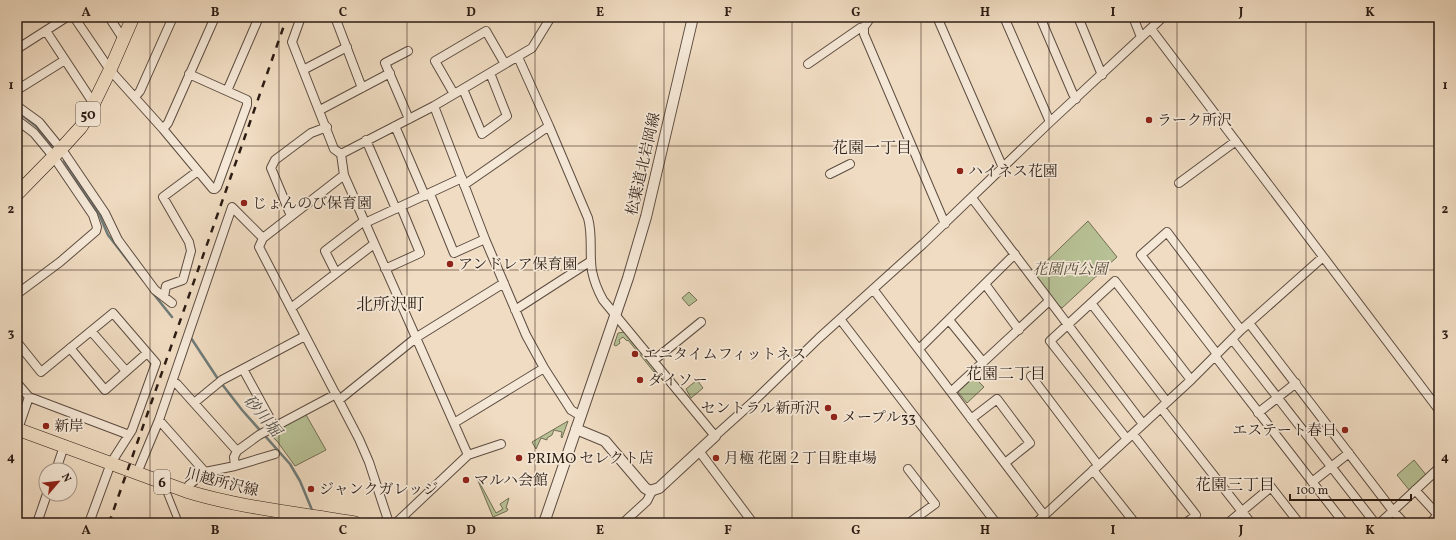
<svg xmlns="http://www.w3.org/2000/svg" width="1456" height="540" font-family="Vollkorn,'Noto Serif JP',serif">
  <rect width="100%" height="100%" fill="#f0dcc2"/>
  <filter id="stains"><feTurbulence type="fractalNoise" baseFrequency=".005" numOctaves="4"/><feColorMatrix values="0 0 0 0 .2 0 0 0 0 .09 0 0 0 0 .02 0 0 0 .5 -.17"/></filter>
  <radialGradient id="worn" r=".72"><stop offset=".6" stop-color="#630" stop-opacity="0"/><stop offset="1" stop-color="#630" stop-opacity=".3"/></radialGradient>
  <path fill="#b7c195" stroke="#726e54" d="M1088,221L1117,257L1062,308L1057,304L1034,273Z
    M689,292L697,300L689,306L682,298Z
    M625,332L666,382L665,383L655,371L654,372L628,340L627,341L623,337L619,340L620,343L616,346L614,345L618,333Z
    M974,377L984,387L967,403L958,392Z
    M697,380L703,388L691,398L686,389Z
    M305,413L326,450L295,466L277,441L268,433Z
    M568,421L562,438L561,437L562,432L554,430L552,435L547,438V440L541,438L536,449L532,442Z
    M1414,460L1427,476L1410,491L1397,475Z
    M476,476L496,513L503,509L500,504L509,498L506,508L508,509L507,511L493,517Z"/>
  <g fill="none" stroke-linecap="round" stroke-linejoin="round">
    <path stroke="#6f7b78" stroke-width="2.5" d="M17,111L36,126L52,145
      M64,161L99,214L108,235L143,280
      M152,292L172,317
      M191,338L218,379L242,410L290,464L300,481L312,510"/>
    <g stroke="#5d4c40" stroke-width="8">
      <path id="pedestrian" d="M163,483L177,518V523"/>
    </g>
    <g stroke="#5d4c40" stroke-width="10">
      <path id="minor" d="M74,17L110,70L163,129L213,189H215L217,187L247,105V100L189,74
        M109,17L124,40
        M301,17L292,42L334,149L341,154
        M335,17L362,88
        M937,17L1003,168
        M1004,17L1050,122
        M1040,17L1073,94L1076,99
        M1078,17L1102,75
        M1133,17L1141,37
        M864,27V34L945,224
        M1151,29L1439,410
        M46,31L94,104
        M17,49L67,17
        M408,51L385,63L409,119
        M808,64L860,28L864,27L871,17
        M303,70L347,47
        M463,89L482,134L507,116L490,73
        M17,90L65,60
        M227,91L259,17
        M454,94L435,61L486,31L505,64
        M135,97L140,91L173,17
        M17,106L39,122L65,154L105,213L118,240L155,290L172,303
        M434,106L485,239L526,335L544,368L571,410L581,416
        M320,110L390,73
        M17,120L34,133L53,156L93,215L97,227L96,231L60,262L17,294
        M395,126L425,196
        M549,126L588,218C593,236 589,253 592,271C594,281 598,291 603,300L715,436L755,400L819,338L923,244L1050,122L1163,17
        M163,129L168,123L215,17
        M366,140L396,209
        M830,174L850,164
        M1179,183L1236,141
        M464,185L549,126L518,57
        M430,194L454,253L485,239
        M972,198L1143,424
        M291,216L271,168L275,160L311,133L327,127
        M365,223L462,178
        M263,238L259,247L359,439L369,462L389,523
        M385,269L420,253L401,207
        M336,273L325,251L364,221
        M985,284L1019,330
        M873,289L1044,515
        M164,297L166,286L183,280L191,251L189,242L163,197L198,171
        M1091,303L1167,402
        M291,308L374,244
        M515,310L591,261
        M840,319L996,523
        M949,320L983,362
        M1249,323L1393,511L1404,523
        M91,331L126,371
        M1232,339L1375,523
        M17,342L41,372L113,313L156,363L132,430L111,463L89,523
        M70,348L105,390L147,353
        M919,349L1015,254
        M1217,354L1141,255L1167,232L1241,330
        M1215,356L1344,523
        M653,361L701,322
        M243,369L274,426
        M1031,376L1098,465
        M172,382L177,384L237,451
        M17,383L29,397L124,433L128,436
        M951,392L1049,301
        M339,400L417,337L504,283
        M194,403L222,380L305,336
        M1161,408L1251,523
        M1258,413L1296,383
        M971,419L997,399L1030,443L1005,463
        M159,420L205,472L235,466L275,454
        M454,423L544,368
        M17,432L29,397
        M1133,434L1196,515L1186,523
        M1127,439L1050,341L1115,281L1191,380
        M699,451L753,523
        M468,455L501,444
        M235,466L234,457L237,451L259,435L336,394
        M908,469L935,504L909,523
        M56,470L64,446
        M1093,470L1135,523
        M137,473L159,420L232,207L263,238L344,175
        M1312,482L1349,453
        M1415,490L1438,515L1430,523
        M186,491L189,485L205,472
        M37,523L47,494
        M396,523L468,455L344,175L341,154L434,106L532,48L551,17
        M623,523L647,501L652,491
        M1036,523L1191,380L1241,330L1323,257
        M1228,523L1271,487L1299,523
        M1380,523L1439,468"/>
    </g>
    <g stroke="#5d4c40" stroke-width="12">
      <path id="tertiary" d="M576,429L605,441L645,488L650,491L659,488L715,436
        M544,523L628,278L646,217L693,17"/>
    </g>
    <g stroke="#2c1c14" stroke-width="14">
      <path id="primary" d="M17,194L61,149L81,127L87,117L110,70L133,17
        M17,429L186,491C241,508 298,513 355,523"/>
    </g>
    <use href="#pedestrian" stroke="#f5e8d7" stroke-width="6"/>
    <use href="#minor" stroke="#f5e8d7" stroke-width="8"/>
    <use href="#tertiary" stroke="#f5e8d7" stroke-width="10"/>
    <use href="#primary" stroke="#f0dcc2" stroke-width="13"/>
    <path stroke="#2c1c14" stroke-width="2.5" stroke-dasharray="7 7" stroke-linecap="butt" d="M109,523L287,17"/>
  </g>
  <path fill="none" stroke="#2c1c14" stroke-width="1" stroke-opacity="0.55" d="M150,17V523M279,17V523M407,17V523M535,17V523M664,17V523M792,17V523M921,17V523M1049,17V523M1177,17V523M1306,17V523M17,146H1439M17,270H1439M17,394H1439"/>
  <g fill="#8f2418" stroke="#f5e8d7" stroke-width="1.5">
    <circle cx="1149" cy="120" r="4"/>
    <circle cx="960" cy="171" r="4"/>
    <circle cx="244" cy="203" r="4"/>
    <circle cx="450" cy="264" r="4"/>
    <circle cx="635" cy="354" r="4"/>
    <circle cx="640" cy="380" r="4"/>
    <circle cx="828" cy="408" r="4"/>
    <circle cx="834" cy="417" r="4"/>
    <circle cx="46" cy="426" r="4"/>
    <circle cx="1345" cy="430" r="4"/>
    <circle cx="519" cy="458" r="4"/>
    <circle cx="716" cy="458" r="4"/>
    <circle cx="466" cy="480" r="4"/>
    <circle cx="311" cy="489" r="4"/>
  </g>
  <g text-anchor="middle" stroke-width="3.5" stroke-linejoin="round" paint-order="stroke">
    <g fill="#f5e8d7" stroke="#68594e" stroke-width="1">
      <rect x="76" y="102" width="24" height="24" rx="3"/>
      <rect x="154" y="470" width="16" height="24" rx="3"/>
    </g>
    <g font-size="14" font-weight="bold" fill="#2c1c14">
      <text x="88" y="119">50</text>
      <text x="162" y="487">6</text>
    </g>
    <g font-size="15" fill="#2c1c14" stroke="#f5e8d7" text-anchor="start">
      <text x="1157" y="125">ラーク所沢</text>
      <text x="968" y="176">ハイネス花園</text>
      <text x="252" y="208">じょんのび保育園</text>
      <text x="458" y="269">アンドレア保育園</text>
      <text x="643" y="359">エニタイムフィットネス</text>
      <text x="648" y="385">ダイソー</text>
      <text x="820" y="413" text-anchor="end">セントラル新所沢</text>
      <text x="842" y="422">メープル33</text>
      <text x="54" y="431">新岸</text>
      <text x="1337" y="435" text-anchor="end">エステート春日</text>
      <text x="527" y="463">PRIMO セレクト店</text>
      <text x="724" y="463">月極 花園２丁目駐車場</text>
      <text x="474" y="485">マルハ会館</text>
      <text x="319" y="494">ジャンクガレッジ</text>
    </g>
    <g font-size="15" fill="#2c1c14" stroke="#f5e8d7">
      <text transform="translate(643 164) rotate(-77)" y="5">松葉道北岩岡線</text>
      <text transform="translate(222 482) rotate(14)" y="5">川越所沢線</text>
    </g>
    <g font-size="15" font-style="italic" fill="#564e3b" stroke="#f5e8d7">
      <text x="1070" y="274">花園西公園</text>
    </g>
    <g font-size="16" fill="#2c1c14" stroke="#f5e8d7">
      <text x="872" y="153">花園一丁目</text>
      <text x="1006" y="379">花園二丁目</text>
      <text x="1235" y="490">花園三丁目</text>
    </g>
    <g font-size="16" font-style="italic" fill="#4d4b46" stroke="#f5e8d7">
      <text transform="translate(263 415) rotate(50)" y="6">砂川堀</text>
    </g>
    <g font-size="17" fill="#2c1c14" stroke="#f5e8d7">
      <text x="390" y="310">北所沢町</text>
    </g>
  </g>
  <rect width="1456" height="540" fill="none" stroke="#f0dcc2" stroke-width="44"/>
  <g transform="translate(58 482) rotate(62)"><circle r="19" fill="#f5e8d7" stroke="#a59689"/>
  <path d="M0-3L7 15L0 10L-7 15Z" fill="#8f2418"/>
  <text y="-6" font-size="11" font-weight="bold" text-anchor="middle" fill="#2c1c14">N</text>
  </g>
  <path d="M1290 494v6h121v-6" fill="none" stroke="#2c1c14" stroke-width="2"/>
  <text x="1296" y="494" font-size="12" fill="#2c1c14" stroke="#f5e8d7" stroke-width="3" paint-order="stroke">100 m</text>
  <rect x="22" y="22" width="1412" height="496" fill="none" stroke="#2c1c14" stroke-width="1.5"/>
  <g font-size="13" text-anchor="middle" font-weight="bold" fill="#2c1c14">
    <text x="86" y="16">A</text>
    <text x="215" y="16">B</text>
    <text x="343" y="16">C</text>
    <text x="471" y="16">D</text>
    <text x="600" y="16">E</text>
    <text x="728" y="16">F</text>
    <text x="856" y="16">G</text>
    <text x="985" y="16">H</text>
    <text x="1113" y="16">I</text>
    <text x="1241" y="16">J</text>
    <text x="1370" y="16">K</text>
    <text x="11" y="89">1</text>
    <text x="1445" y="89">1</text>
    <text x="11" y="213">2</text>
    <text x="1445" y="213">2</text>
    <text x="11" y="337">3</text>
    <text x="1445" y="337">3</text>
    <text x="11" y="461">4</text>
    <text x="1445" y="461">4</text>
    <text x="86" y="534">A</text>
    <text x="215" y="534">B</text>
    <text x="343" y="534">C</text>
    <text x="471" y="534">D</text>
    <text x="600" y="534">E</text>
    <text x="728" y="534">F</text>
    <text x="856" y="534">G</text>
    <text x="985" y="534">H</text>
    <text x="1113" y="534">I</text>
    <text x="1241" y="534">J</text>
    <text x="1370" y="534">K</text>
  </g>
  <rect width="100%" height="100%" filter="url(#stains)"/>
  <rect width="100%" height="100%" fill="url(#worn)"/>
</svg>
